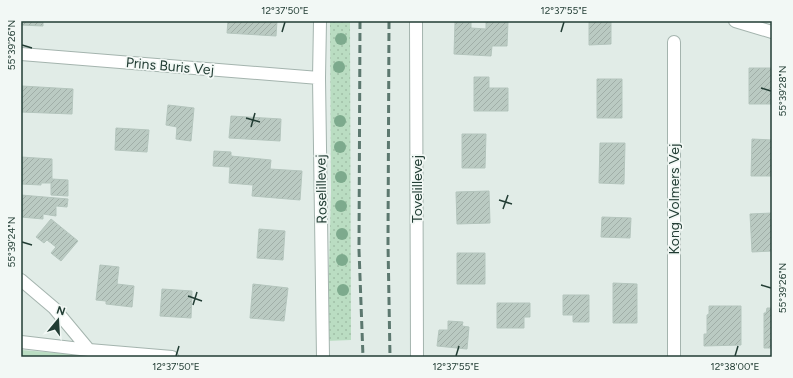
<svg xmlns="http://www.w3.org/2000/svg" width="793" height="378" font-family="Figtree,sans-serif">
  <defs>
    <pattern id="grass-dots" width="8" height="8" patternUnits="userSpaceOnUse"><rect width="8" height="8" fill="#baddc2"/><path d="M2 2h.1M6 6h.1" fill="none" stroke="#a0bfa7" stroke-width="1.8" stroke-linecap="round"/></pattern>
    <pattern id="building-hatch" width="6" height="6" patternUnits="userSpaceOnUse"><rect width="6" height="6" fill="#bacac2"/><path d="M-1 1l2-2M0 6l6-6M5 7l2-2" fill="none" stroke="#a0aea7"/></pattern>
  </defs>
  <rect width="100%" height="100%" fill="#e1ece7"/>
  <path fill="url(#grass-dots)" d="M330,21H350L351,340L327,341L331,193Z"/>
  <path fill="#baddc2" d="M21,350L82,355V357H21Z"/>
  <path fill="url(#building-hatch)" stroke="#b4c5bd" d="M21,21H43V26L21,25Z
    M228,21H277L276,36L227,33Z
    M486,21L508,22L507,46H492L491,56L454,54L455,22H471V28L486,29Z
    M576,21H611V44L589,45V21Z
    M749,68H772V104H749Z
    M474,77H489V88H508V111H474Z
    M597,79H622V118H597Z
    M22,86L73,89L72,114L21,112Z
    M168,105L194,108L191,141L176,139L177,127L166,125Z
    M231,116L281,119L280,141L229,138Z
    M116,128L149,130L147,152L115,150Z
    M462,134H486L485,168H462Z
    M752,139L772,140V176H751Z
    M600,143H625L624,184L599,183Z
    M214,151L231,152V156L271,160L270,169L302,171L300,200L252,196L253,185L229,183L230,167L213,166Z
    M21,157L52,159V179L68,180V196L51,195V183H41V185L21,184Z
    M489,191L490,223L457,224L456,192Z
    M21,195L68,199L67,207L56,206V216L43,214V219L21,217Z
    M772,213V251L752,252L750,214Z
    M602,217L631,218L630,238L601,237Z
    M51,219L78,241L61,261L51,253L56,247L47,240L44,243L36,237Z
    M259,229L285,231L283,260L257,258Z
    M457,253H485V284H457Z
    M100,265L119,267L117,284L134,286L132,307L106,304V301L96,300Z
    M613,283L637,284V323H613Z
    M253,284L288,288L284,321L250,318Z
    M162,289L192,291L191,318L160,316Z
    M563,295H589V322H573V315H563Z
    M497,303H530V317H524V328H497Z
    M709,306H741V345L704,346V334H707V315L709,314Z
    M767,308H772V348H764V313H766Z
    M448,321L463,322L462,326L469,327L467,349L437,346L439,330H448Z"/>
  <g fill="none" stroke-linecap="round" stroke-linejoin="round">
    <g stroke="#a4b4ae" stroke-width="14">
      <path id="minor" d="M320,21L319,78L323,357
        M416,21L417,357
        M735,21L772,32
        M21,54L319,78
        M21,280L54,308L89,350
        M21,342L89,350L172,357
        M674,357V42"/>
    </g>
    <use href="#minor" stroke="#fff" stroke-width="12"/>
    <path stroke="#5c786f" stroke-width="3" stroke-dasharray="8 4" stroke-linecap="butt" d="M360,21L359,250L363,357
      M389,21L388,244L390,357"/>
  </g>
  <g fill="#7daa8d">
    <circle cx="341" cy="39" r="6"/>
    <circle cx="339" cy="67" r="6"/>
    <circle cx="340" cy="121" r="6"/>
    <circle cx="340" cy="147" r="6"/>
    <circle cx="341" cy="177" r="6"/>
    <circle cx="341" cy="206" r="6"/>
    <circle cx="342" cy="234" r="6"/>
    <circle cx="342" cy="260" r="6"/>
    <circle cx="343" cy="290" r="6"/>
  </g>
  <path fill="none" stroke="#223d34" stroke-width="1.5" d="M282,32L285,22M561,32L564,22M22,45L32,48M761,88L771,91M246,118L260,122M251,127L255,113M499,200L512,204M503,209L508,195M22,242L32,245M761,285L771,288M188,296L202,301M193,305L197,292M176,356L179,346M456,356L459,346M735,356L738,346"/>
  <g text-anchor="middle" stroke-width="3.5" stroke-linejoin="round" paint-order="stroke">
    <g font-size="14" fill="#223d34" stroke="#f2f8f5">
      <text transform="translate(170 66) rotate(5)" y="5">Prins Buris Vej</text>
      <text transform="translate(321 189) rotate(-91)" y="5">Roselillevej</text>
      <text transform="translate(417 189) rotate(-90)" y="5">Tovelillevej</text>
      <text transform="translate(674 199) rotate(-90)" y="5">Kong Volmers Vej</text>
    </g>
  </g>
  <rect width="793" height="378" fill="none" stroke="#f2f8f5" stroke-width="44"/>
  <g transform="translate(58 320) rotate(18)" stroke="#f2f8f5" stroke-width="3" paint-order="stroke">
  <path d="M0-3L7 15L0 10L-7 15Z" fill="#223d34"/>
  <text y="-6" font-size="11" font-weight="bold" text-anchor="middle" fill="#223d34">N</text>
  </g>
  <rect x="22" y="22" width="749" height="334" fill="none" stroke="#223d34" stroke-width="1.5"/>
  <g font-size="10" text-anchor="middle" fill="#223d34">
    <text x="285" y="14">12°37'50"E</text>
    <text x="564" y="14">12°37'55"E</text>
    <text transform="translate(11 45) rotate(-90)" y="4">55°39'26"N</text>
    <text transform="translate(782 91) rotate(-90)" y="4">55°39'28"N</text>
    <text transform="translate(11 242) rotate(-90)" y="4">55°39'24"N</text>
    <text transform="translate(782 288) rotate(-90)" y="4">55°39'26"N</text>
    <text x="176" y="370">12°37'50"E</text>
    <text x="456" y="370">12°37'55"E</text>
    <text x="735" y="370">12°38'00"E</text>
  </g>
</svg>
